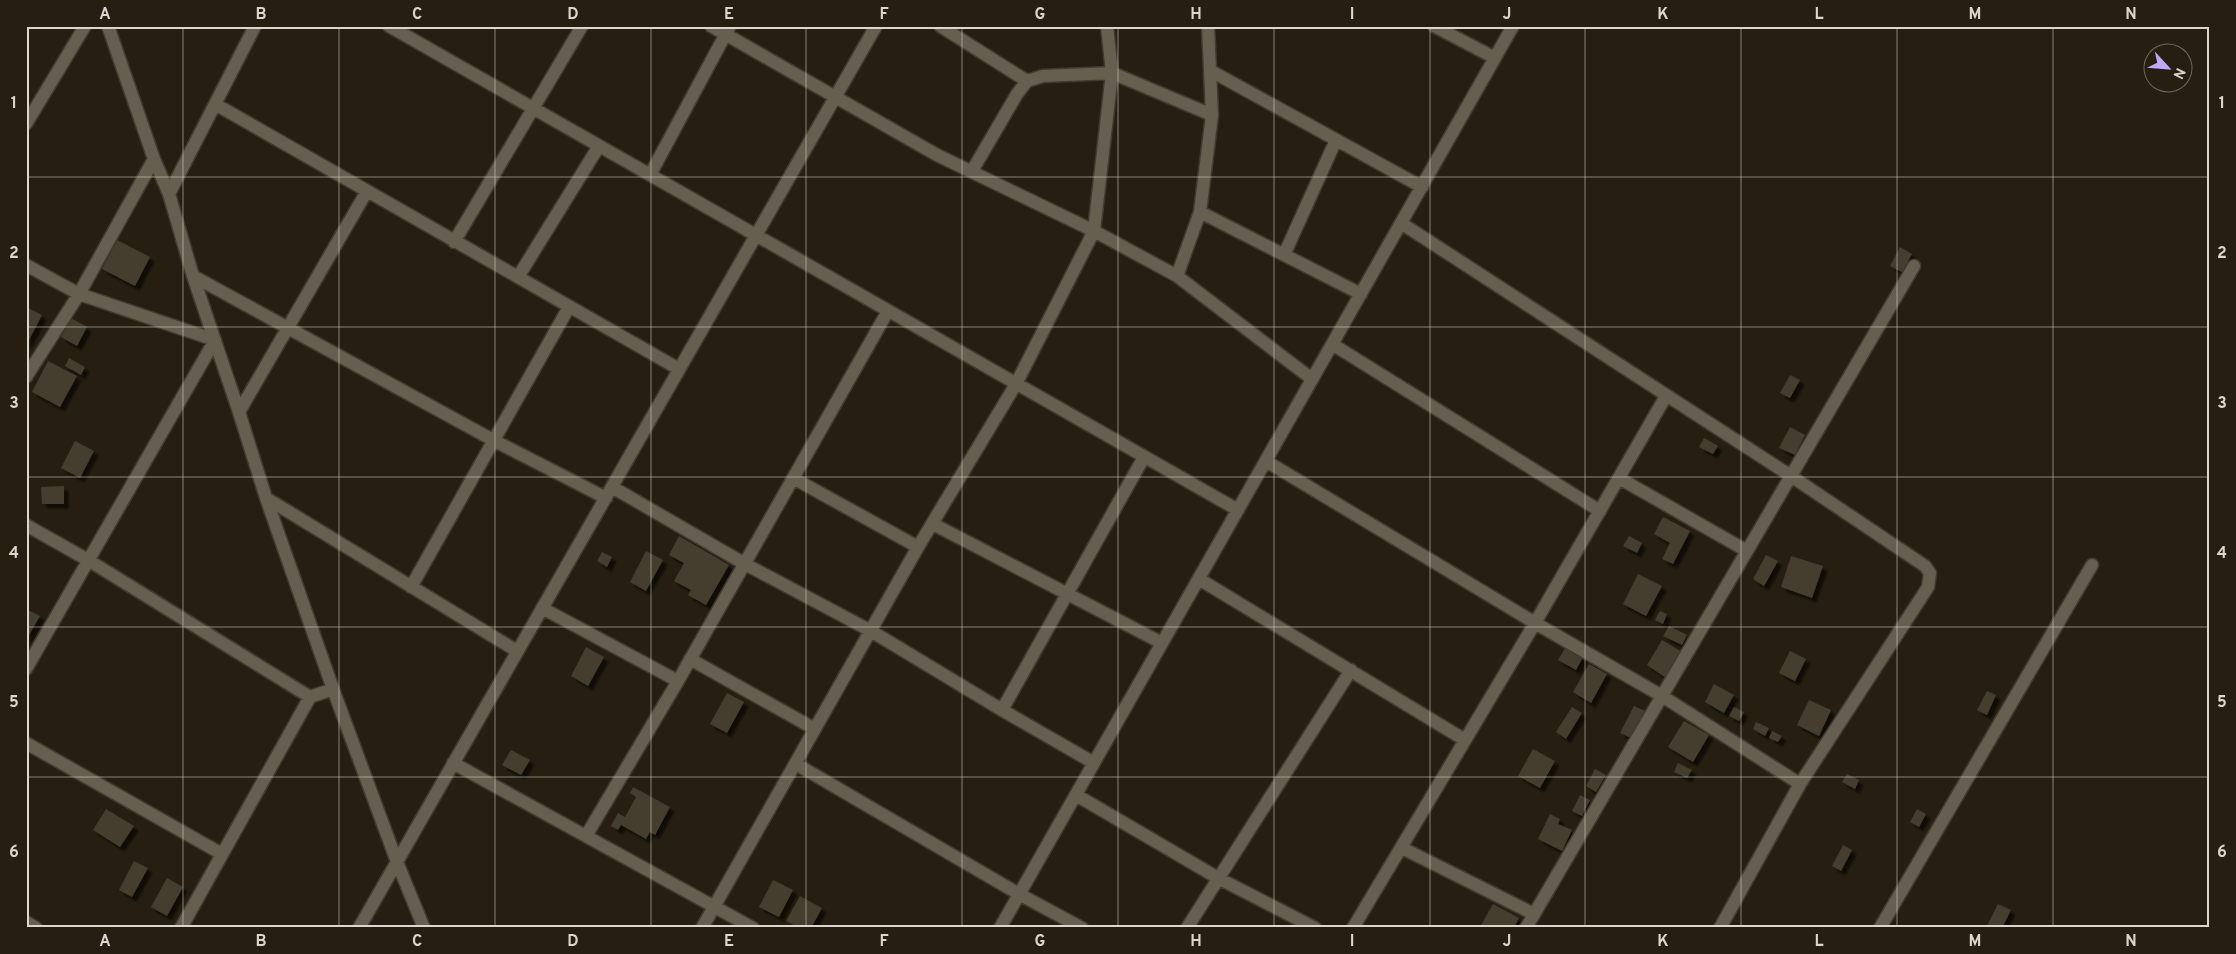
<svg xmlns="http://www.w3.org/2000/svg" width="2236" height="954" font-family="Overpass,sans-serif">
  <defs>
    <filter id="shadow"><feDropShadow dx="4.5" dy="4.5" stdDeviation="1" flood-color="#0009"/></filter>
  </defs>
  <rect width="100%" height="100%" fill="#261f11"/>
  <path fill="#443d2e" filter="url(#shadow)" d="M117,240L150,257L135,286L102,269Z
    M1900,247L1912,254L1902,272L1890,266Z
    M26,307L42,315L26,346Z
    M71,318L87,327L77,346L61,337Z
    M69,358L85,367L81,375L65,366Z
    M48,361L77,376L60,407L32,392Z
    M1790,375L1800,380L1790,398L1780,393Z
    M1790,427L1805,435L1795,455L1779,448Z
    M1704,438L1718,446L1713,454L1699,447Z
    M75,441L94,451L80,478L61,468Z
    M64,486V504H42L41,487Z
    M1663,517L1690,531L1673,564L1662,559L1670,543L1654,534Z
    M679,536L729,565L706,605L688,595L691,590L674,581L684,563L669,555Z
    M1629,536L1642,543L1637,553L1623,546Z
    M646,551L663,560L646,591L630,582Z
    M602,552L612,557L607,567L597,561Z
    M1766,555L1778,561L1764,586L1753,579Z
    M1791,556L1823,566L1812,598L1781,587Z
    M1638,574L1662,586L1646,616L1623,604Z
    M26,609L40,616L26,640Z
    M1660,611L1667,614L1663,624L1655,620Z
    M1669,626L1687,635L1682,645L1663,636Z
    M1662,640L1682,652L1666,678L1647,665Z
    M586,647L604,657L588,686L571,676Z
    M1565,648L1583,657L1576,670L1558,660Z
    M1790,651L1806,659L1795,681L1779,673Z
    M1589,664L1607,674L1591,703L1573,692Z
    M1714,684L1734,695L1724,713L1705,702Z
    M1987,691L1996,695L1987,715L1977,710Z
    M727,693L744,702L727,733L710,724Z
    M1809,700L1831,710L1819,736L1797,725Z
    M1634,706L1645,711L1631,738L1620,733Z
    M1572,707L1582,713L1566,739L1556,732Z
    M1734,707L1744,712L1739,721L1729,716Z
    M1684,721L1709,735L1693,762L1668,747Z
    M1756,722L1769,728L1765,736L1753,729Z
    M1772,731L1782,736L1778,742L1769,738Z
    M1533,749L1555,761L1540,788L1518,776Z
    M511,750L530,760L521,775L502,765Z
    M1678,763L1692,770L1687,778L1674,772Z
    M1595,769L1606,775L1596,792L1586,786Z
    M1847,774L1859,780L1855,789L1842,782Z
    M633,787L670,807L655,835L650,832L646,839L621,825L618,830L611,826L618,813L625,817L636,797L630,793Z
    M1580,795L1590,800L1582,816L1572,811Z
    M106,809L134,826L120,847L93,830Z
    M1917,809L1926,814L1919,827L1910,822Z
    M1550,814L1560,819L1558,824L1572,830L1562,851L1538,839Z
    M1843,845L1852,850L1841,871L1832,866Z
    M134,861L148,868L132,897L119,890Z
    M167,878L183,887L167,916L151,907Z
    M773,880L793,890L779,917L759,907Z
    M800,896L822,908L811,928H799L786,921Z
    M1493,904L1519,918L1514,928L1480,927Z
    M1998,904L2011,910L2002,928H1986Z"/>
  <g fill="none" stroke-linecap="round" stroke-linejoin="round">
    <g stroke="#403a32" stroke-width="15">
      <path id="minor" d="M108,26L154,159L169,194L193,276L239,412L266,498L333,689L397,862L424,928
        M389,26L1238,510
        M711,26L937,155L1094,231L1177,276
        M940,26L1027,81
        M1208,26L1212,115L1200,212L1177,276L1312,379
        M1434,26L1495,58
        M1211,71L1422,187
        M215,104L679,369
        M26,124L85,26
        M972,171L1017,94L1027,81L1043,76L1112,73L1212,115
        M650,175L730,26
        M169,194L255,26
        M1200,212L1361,294
        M1401,223L1791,476L1925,566L1930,573L1928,587L1800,784L1720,928
        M454,242L582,26
        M1284,255L1336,140
        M26,265L79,294L215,340L26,669
        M193,276L493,440L606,498
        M518,277L599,146
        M1332,344L1600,511
        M26,377L79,294L154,159
        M239,412L367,191
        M1266,461L1535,623L1662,696L1800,784
        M793,478L918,547
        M1619,478L1747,551
        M612,487L745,564L871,631L1002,710L1094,763
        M266,498L517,651
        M933,524L1162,643
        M26,525L88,560L310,697
        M1199,579L1465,740
        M411,587L569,307
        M542,608L678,681
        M690,659L813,728
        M1002,710L1144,457
        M26,743L222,854
        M453,763L753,928
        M796,764L1019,894L1082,928
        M1076,795L1218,878L1315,928
        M586,836L678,681L888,311
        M1402,848L1534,914
        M26,922L36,928
        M181,928L310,697L333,689
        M359,928L876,26
        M702,928L918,547L1016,384L1094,231L1112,73L1107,26
        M1000,928L1513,26
        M1187,928L1351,670
        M1353,928L1535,623L1666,396
        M1526,928L1914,266
        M1880,928L2092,565"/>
    </g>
    <use href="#minor" stroke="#665f4f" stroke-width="12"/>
  </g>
  <path fill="none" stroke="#dbd7ce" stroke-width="1" stroke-opacity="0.55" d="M183,26V928M339,26V928M495,26V928M651,26V928M806,26V928M962,26V928M1118,26V928M1274,26V928M1430,26V928M1585,26V928M1741,26V928M1897,26V928M2053,26V928M26,177H2210M26,327H2210M26,477H2210M26,627H2210M26,777H2210"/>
  <rect width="2236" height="954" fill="none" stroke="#261f11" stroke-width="55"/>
  <g transform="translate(2168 68) rotate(116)"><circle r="24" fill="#261f11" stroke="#6e695d"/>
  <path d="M0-4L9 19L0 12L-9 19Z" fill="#bda9f5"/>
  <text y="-8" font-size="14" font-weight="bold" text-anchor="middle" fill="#dbd7ce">N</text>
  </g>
  <rect x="28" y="28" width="2180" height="898" fill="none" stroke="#dbd7ce" stroke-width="2"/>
  <g font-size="16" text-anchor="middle" font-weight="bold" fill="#dbd7ce">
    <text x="105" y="19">A</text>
    <text x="261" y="19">B</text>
    <text x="417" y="19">C</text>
    <text x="573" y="19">D</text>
    <text x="729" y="19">E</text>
    <text x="884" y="19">F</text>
    <text x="1040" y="19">G</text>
    <text x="1196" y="19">H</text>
    <text x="1352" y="19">I</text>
    <text x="1507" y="19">J</text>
    <text x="1663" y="19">K</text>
    <text x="1819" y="19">L</text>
    <text x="1975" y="19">M</text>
    <text x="2131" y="19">N</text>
    <text x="14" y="108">1</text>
    <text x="2222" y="108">1</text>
    <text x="14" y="258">2</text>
    <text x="2222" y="258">2</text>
    <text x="14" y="408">3</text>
    <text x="2222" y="408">3</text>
    <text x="14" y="558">4</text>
    <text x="2222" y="558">4</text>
    <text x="14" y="707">5</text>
    <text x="2222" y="707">5</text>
    <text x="14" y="857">6</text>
    <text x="2222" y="857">6</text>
    <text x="105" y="946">A</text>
    <text x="261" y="946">B</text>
    <text x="417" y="946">C</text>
    <text x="573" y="946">D</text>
    <text x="729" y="946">E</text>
    <text x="884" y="946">F</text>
    <text x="1040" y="946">G</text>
    <text x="1196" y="946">H</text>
    <text x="1352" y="946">I</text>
    <text x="1507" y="946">J</text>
    <text x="1663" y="946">K</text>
    <text x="1819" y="946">L</text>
    <text x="1975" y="946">M</text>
    <text x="2131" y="946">N</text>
  </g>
</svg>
